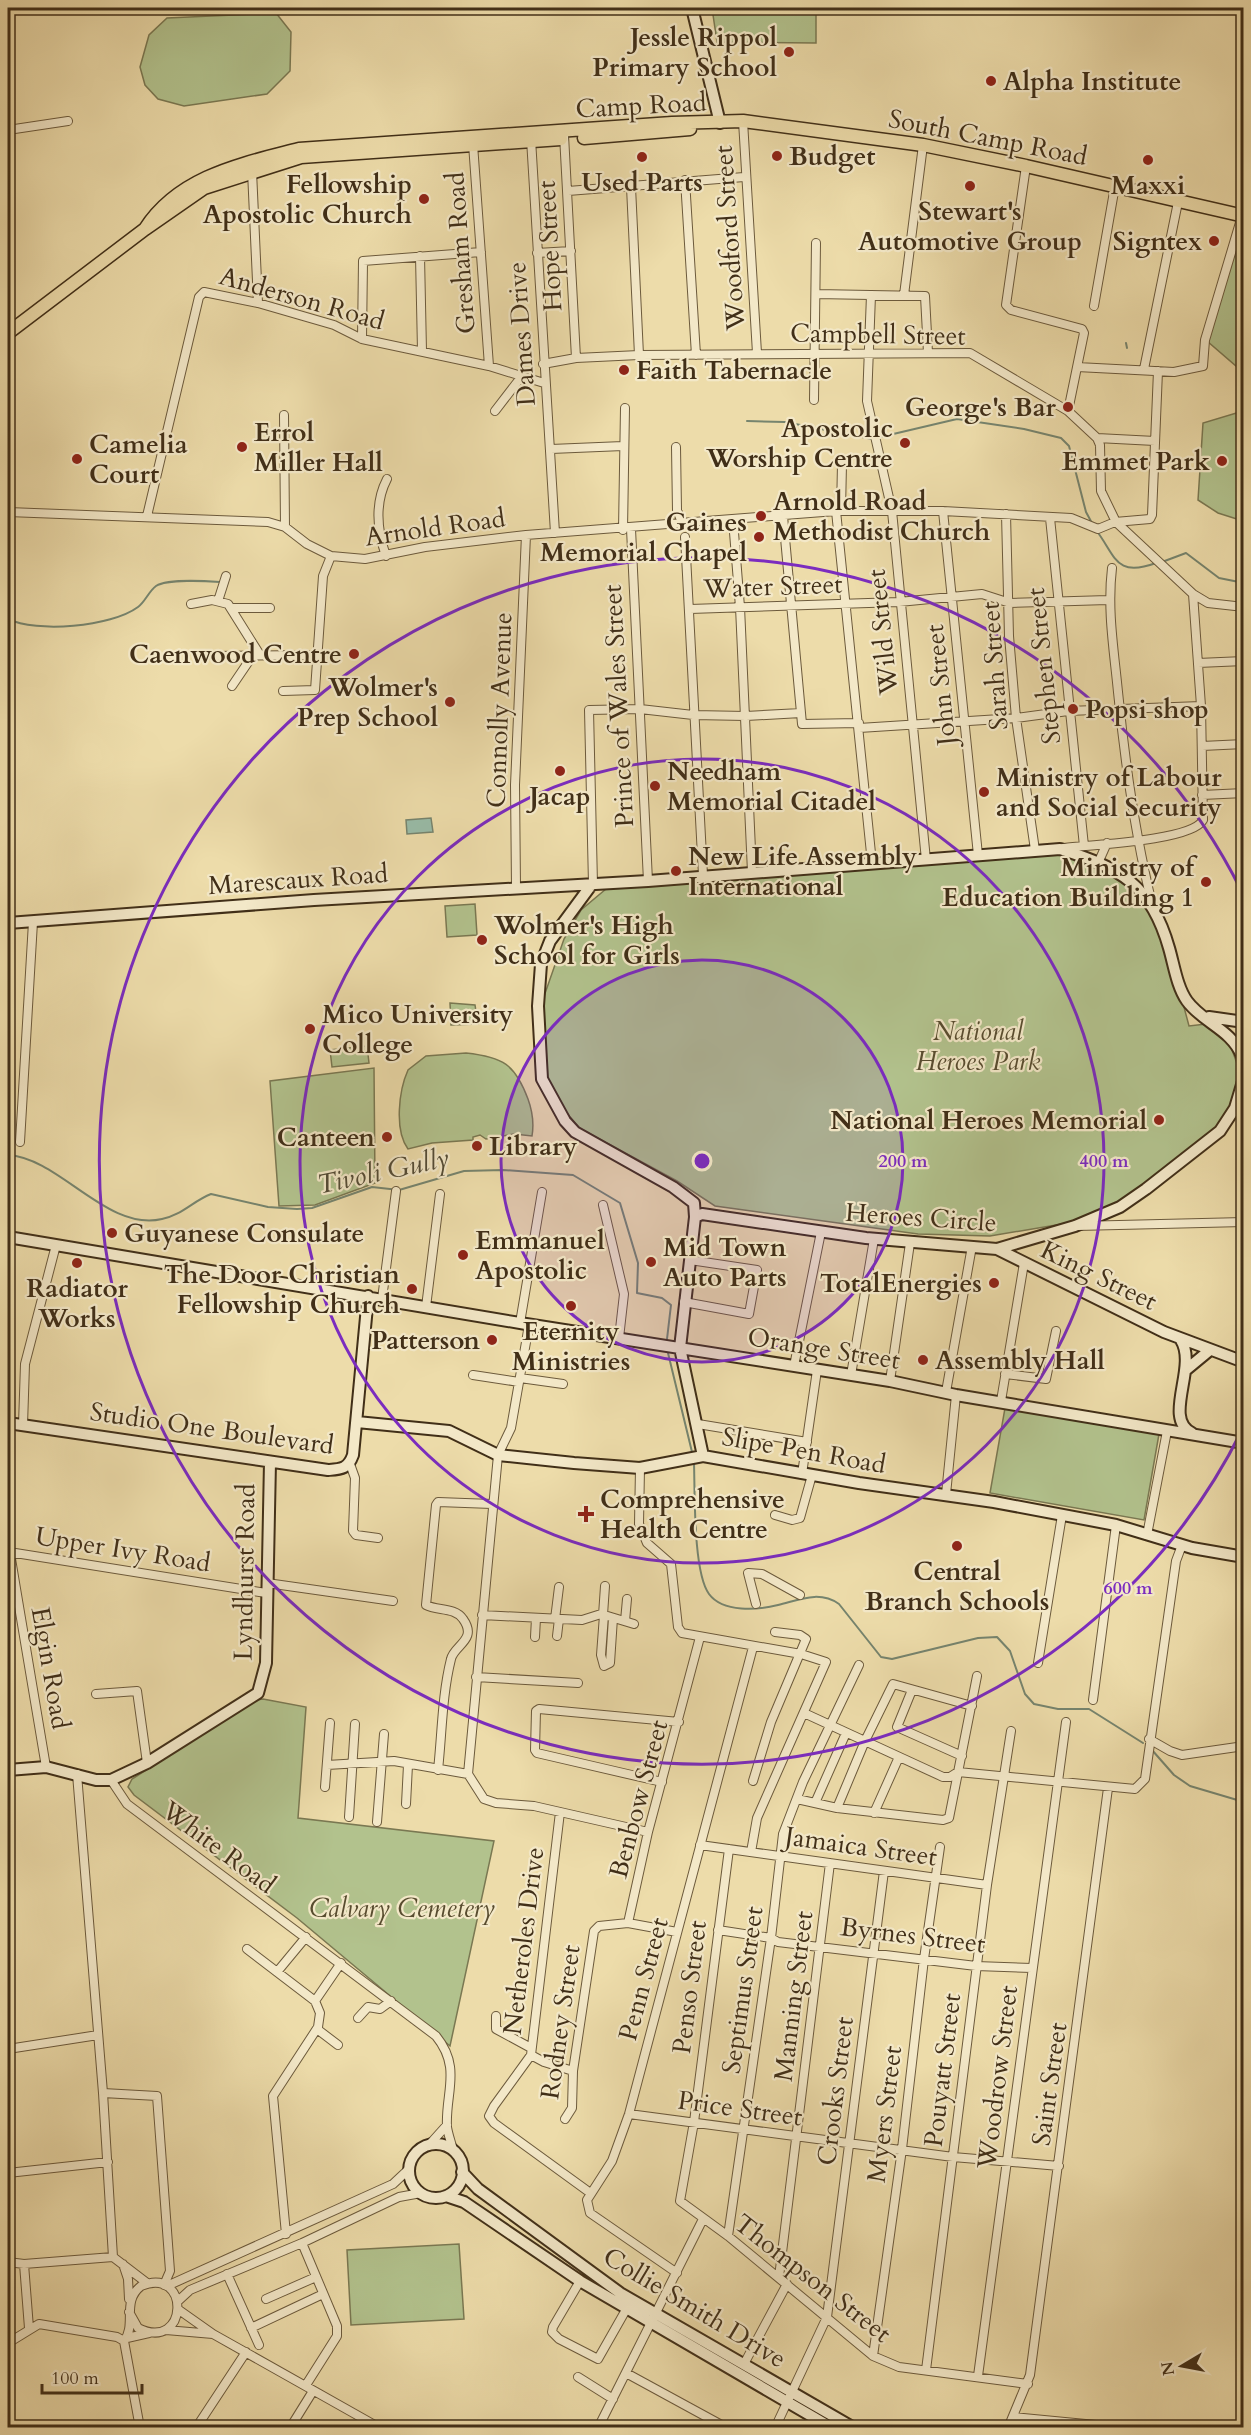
<svg xmlns="http://www.w3.org/2000/svg" width="1251" height="2435" font-family="Cardo,serif">
  <rect width="100%" height="100%" fill="#eddcaa"/>
  <filter id="stains"><feTurbulence type="fractalNoise" baseFrequency=".00333" numOctaves="4"/><feColorMatrix values="0 0 0 0 .2 0 0 0 0 .09 0 0 0 0 .02 0 0 0 .5 -.17"/></filter>
  <radialGradient id="worn" r=".72"><stop offset=".6" stop-color="#630" stop-opacity="0"/><stop offset="1" stop-color="#630" stop-opacity=".3"/></radialGradient>
  <path fill="#b2c28d" stroke="#7a7852" stroke-width="1.5" d="M712,8H816V43L717,42Z
    M276,13L291,32L290,71L267,94L184,106L158,99L145,85L140,67L149,35L167,18Z
    M1243,228V372L1207,341L1240,229Z
    M1243,411L1244,521H1243L1218,513L1198,500L1203,423Z
    M1034,852L1101,857L1149,905L1166,939L1189,1026L1206,1024L1219,1031L1231,1047L1240,1072L1234,1105L1213,1133L1117,1203L1068,1223L990,1236L918,1234L715,1206L677,1181L579,1128L554,1097L546,1075L542,1002L564,939L581,910L606,889L735,873Z
    M475,904L477,935L447,937L445,906Z
    M450,1003L475,1005L478,1024L451,1025Z
    M367,1046L369,1063L332,1067L330,1050Z
    M466,1053C503,1057 515,1064 528,1099C532,1110 534,1124 532,1136L514,1134L486,1139L480,1135L473,1137V1140L432,1143L408,1149C394,1130 399,1090 408,1070L426,1056Z
    M374,1068L375,1183L315,1205L279,1206L270,1081Z
    M1005,1408L1159,1434L1144,1520L990,1493Z
    M263,1699L306,1707L298,1818L494,1841L450,2046L297,1918L134,1795L128,1787L132,1779L256,1700Z
    M459,2244L464,2319L351,2325L347,2250Z"/>
  <path fill="#99bca8" stroke="#76846e" stroke-width="1.5" d="M431,818L433,832L407,834L406,820Z"/>
  <g fill="none" stroke-linecap="round" stroke-linejoin="round">
    <path stroke="#76846e" stroke-width="2" d="M1126,343L1127,348
      M747,421L785,422L872,439L957,419L1024,429L1061,438L1069,446L1086,512L1093,525
      M1096,530C1116,556 1115,578 1156,563
      M1162,562L1186,553L1219,578L1244,583
      M8,619C36,633 111,627 138,607C145,602 149,591 156,586C167,579 206,581 220,582
      M1243,916L1239,835L1244,828
      M8,1155C60,1158 107,1232 162,1219C182,1215 193,1201 211,1194L268,1207L297,1209L312,1208L372,1187L399,1190L464,1171L503,1170L573,1175L620,1203L638,1263L637,1293L662,1298L671,1305L667,1339
      M668,1353L692,1452
      M694,1463C695,1492 693,1572 709,1594C723,1613 758,1610 778,1605C799,1600 819,1590 839,1604L881,1657L892,1659L978,1638L997,1637L1010,1651L1025,1694L1034,1704L1058,1709H1089L1143,1743
      M1152,1750L1174,1775L1190,1786L1244,1802"/>
    <g stroke="#6c5a3c" stroke-width="10">
      <path id="street" d="M743,121L757,353
        M8,130L68,121
        M564,135L576,358
        M531,139L555,533
        M473,144L489,366
        M1026,166L1006,305L1011,310L1082,329L1084,333L1068,411
        M252,171L258,303
        M685,180L696,355
        M631,187L639,355
        M568,191L744,177
        M537,253L571,251
        M420,256L422,351
        M816,294L925,296L928,353
        M871,295L867,401L892,511L926,860
        M904,295L923,145
        M1094,306L1115,186
        M362,339L363,261L481,252
        M543,364L576,358L639,355L970,353L1068,411L1097,438L1100,445L1101,491L1116,522L1193,594L1201,706L1203,820C1192,841 1089,845 1063,848
        M1077,367L1174,372L1203,366L1205,340L1242,216
        M1144,369L1178,202
        M814,400L816,243
        M495,411L522,376
        M284,415L285,527
        M1097,438L1155,441
        M676,447L677,510L683,525
        M551,449L623,446
        M836,511L872,863
        M841,511L842,464
        M943,511L978,855
        M8,512L268,522L285,527L307,544L331,556L365,559L425,547L526,535L836,511H943L1071,518L1098,529L1115,522L1150,519L1152,515L1158,371
        M1006,514L1009,636L1016,718L1035,850
        M147,516L199,297L204,292L258,303L334,325L362,339L489,366L544,383
        M783,516L801,713
        M1050,518L1084,846
        M733,520L740,607L752,872
        M631,529L648,881
        M623,530L625,408
        M685,537L703,875
        M386,556C377,530 374,504 387,479
        M1112,568C1107,610 1114,650 1118,692C1125,763 1135,834 1152,904
        M1193,594L1208,603L1244,607
        M218,601L226,576
        M191,604L212,600L228,604L260,655
        M231,608H270
        M690,609L899,602L982,594L1010,603L1108,600
        M213,656L317,655
        M1198,663L1244,661
        M232,686L253,655
        M283,691L315,690L323,576L331,556
        M859,728L1016,718L1068,711L1201,706
        M1202,746L1244,744
        M1202,795L1244,793
        M1099,861L1107,843
        M593,884L589,710L640,709L693,715L746,716L801,713L802,724L859,723
        M516,887L515,785L526,535
        M20,1142L33,922
        M603,1205L624,1294L619,1338
        M1077,1226L1244,1222
        M382,1299L396,1191
        M684,1302L749,1314L757,1270L690,1260
        M426,1307L440,1194
        M520,1323L542,1192
        M794,1366L821,1232
        M1005,1374L1046,1379L1056,1331
        M473,1375L519,1382
        M851,1375L874,1239
        M520,1378L563,1384
        M890,1381L910,1243
        M946,1392L972,1246
        M1001,1401L1024,1263
        M698,1424L807,1442
        M23,1425L25,1364L56,1245
        M350,1464L355,1478L353,1531L356,1535L378,1538
        M640,1468L639,1524L647,1543L671,1564L678,1627L682,1633L801,1654L826,1662L757,1818L751,1852
        M802,1474L817,1370
        M946,1494L956,1395
        M775,1515L792,1520L800,1518L812,1475
        M1147,1535L1167,1431
        M8,1541L46,1767
        M9,1552L266,1593
        M267,1583L393,1601
        M756,1604L748,1573L762,1574L800,1595
        M482,1615L582,1620L601,1614L634,1624
        M603,1615L605,1586
        M604,1615L601,1655L604,1666L610,1663L613,1618
        M555,1619L559,1587
        M625,1621L627,1599
        M557,1636L559,1619
        M535,1637L536,1618
        M1038,1663L1062,1515
        M476,1677L578,1683
        M912,1690L897,1727L962,1756
        M96,1694L137,1691L147,1763
        M1093,1700L1116,1525
        M804,1713L943,1777H950L958,1772L1135,1789L1145,1779L1176,1561L1182,1545
        M1149,1739L1170,1751L1182,1755L1244,1746
        M327,1765L394,1761L468,1774L498,1455L511,1428L529,1325
        M438,1770C442,1734 442,1695 451,1659C454,1645 478,1640 463,1619C455,1607 437,1611 426,1605L436,1505L438,1502L492,1504
        M77,1774L103,2093L113,2257
        M468,1774L484,1799L496,1803L534,1806L648,1832
        M111,1780L127,1804L436,2036C462,2068 445,2093 447,2127C448,2134 451,2142 453,2150
        M753,1781L771,1722L806,1639L800,1635L775,1632
        M662,1782L537,1753L535,1750L536,1711L539,1709L679,1722
        M325,1787L330,1723
        M797,1799L837,1808L943,1820L949,1818L977,1676
        M815,1803L846,1733
        M406,1804L408,1765
        M837,1808L865,1741L893,1684L972,1706
        M560,1812L531,2055L494,2106L489,2116L494,2123L589,2192
        M874,1813L899,1757
        M349,1817L355,1724
        M377,1822L384,1734
        M700,1845L987,1885
        M729,1849L694,2122L680,2201L728,2236L873,2356L899,2367L1028,2384
        M718,1930L771,1938L778,1942L976,1966L1032,1968
        M677,1932L628,1923L648,1832L700,1637
        M247,1949L315,2001L320,2013L318,2027L273,2096L286,2234
        M277,1972L306,1937
        M315,2001L341,1963
        M496,2016V2029L531,2048
        M358,2018L368,2007L380,2009L391,2001
        M317,2029L338,2045
        M8,2049L98,2035
        M531,2055L544,2062L573,2071
        M103,2093L157,2096L170,2271L164,2285
        M629,2114L953,2157L1059,2166
        M565,2119L572,2108L573,2071L594,1931L599,1926L628,1923
        M429,2145L447,2125
        M8,2173L108,2162
        M728,2236L771,1938L783,1834L803,1782L859,1665
        M302,2243L337,2326V2336L306,2385
        M113,2257L147,2283
        M8,2262L24,2264L113,2257
        M24,2264L29,2328
        M123,2264L128,2279L129,2299
        M677,2273L590,2213L587,2200L612,2161L629,2114L753,1647
        M227,2274L259,2345
        M779,2277L830,1863
        M580,2281L553,2327L552,2332L559,2339L598,2359L627,2308
        M167,2286L393,2184L409,2169
        M266,2299L316,2277
        M178,2301L190,2290L302,2243L399,2197L421,2193
        M251,2328L323,2294
        M166,2330L213,2334L179,2310
        M213,2334L380,2428
        M127,2338L149,2333
        M124,2341C137,2324 121,2302 141,2286C191,2265 189,2353 138,2328L129,2312
        M124,2341L140,2428
        M8,2343L39,2324L117,2337L124,2341
        M873,2356L902,2149L924,1959L940,1847
        M744,2364L787,2284
        M926,2370L987,1885L1011,1731
        M626,2373L727,2428
        M978,2376L1066,1722
        M578,2377L613,2399
        M1013,2417L1127,2428
        M8,2419L9,2428
        M196,2428L246,2352
        M290,2428L313,2391
        M598,2428L703,2219
        M775,2428L827,2317L884,1871
        M1008,2428L1030,2375L1108,1788"/>
    </g>
    <g stroke="#412f18" stroke-width="14">
      <path id="secondary" d="M692,8L720,123
        M592,884L550,941L541,964L538,1006L542,1079L565,1121L575,1132L673,1187L694,1203L695,1217L680,1348L703,1456
        M8,923L314,900L648,881L1060,849C1120,868 1151,884 1169,948C1174,965 1177,987 1187,1001C1203,1023 1231,1029 1242,1056
        M1209,1017L1244,1022
        M695,1217L702,1214L866,1238L997,1249L1075,1226L1120,1207L1146,1189L1220,1131L1235,1108L1244,1078
        M8,1237L526,1324L890,1381L956,1395L1244,1443
        M997,1249L1164,1332L1244,1362
        M1181,1340C1198,1367 1162,1419 1192,1433
        M1187,1369L1210,1350
        M357,1422L449,1431L498,1455L574,1463L640,1468L703,1456L859,1483L994,1502L1116,1525L1192,1548L1244,1557
        M8,1423L328,1470C341,1469 348,1469 353,1455L368,1296
        M8,1770L46,1767L96,1780H111L147,1763L258,1693L266,1663L270,1462
        M409 2171a27 27 0 1 1 54 0a27 27 0 1 1-54 0Z
        M462,2172L478,2189L620,2293L854,2428
        M446,2196L464,2202L580,2281L832,2428"/>
    </g>
    <g stroke="#412f18" stroke-width="15">
      <path id="primary" d="M584,138L690,129
        M145,229C179,176 242,164 299,149L672,123L743,121L923,145L1026,166L1244,216
        M8,333L145,229L204,188L301,157L561,139"/>
    </g>
    <use href="#street" stroke="#f3e8c8" stroke-width="8"/>
    <use href="#secondary" stroke="#f3e8c8" stroke-width="10"/>
    <use href="#primary" stroke="#eddcaa" stroke-width="12"/>
  </g>
  <circle cx="702" cy="1161" r="201" fill="#7b2cbf" fill-opacity=".12"/>
  <g fill="none" stroke="#7b2cbf" stroke-width="3">
    <circle cx="702" cy="1161" r="201"/>
    <circle cx="702" cy="1161" r="402"/>
    <path d="M1242 1430A603 603 0 1 1 1242 892"/>
  </g>
  <g fill="#8f2418" stroke="#f3e8c8" stroke-width="2">
    <circle cx="789" cy="52" r="6"/>
    <circle cx="991" cy="81" r="6"/>
    <circle cx="777" cy="156" r="6"/>
    <circle cx="642" cy="157" r="6"/>
    <circle cx="1148" cy="160" r="6"/>
    <circle cx="970" cy="186" r="6"/>
    <circle cx="424" cy="199" r="6"/>
    <circle cx="1214" cy="241" r="6"/>
    <circle cx="624" cy="370" r="6"/>
    <circle cx="1068" cy="407" r="6"/>
    <circle cx="905" cy="443" r="6"/>
    <circle cx="242" cy="447" r="6"/>
    <circle cx="77" cy="459" r="6"/>
    <circle cx="1222" cy="461" r="6"/>
    <circle cx="761" cy="516" r="6"/>
    <circle cx="759" cy="537" r="6"/>
    <circle cx="354" cy="654" r="6"/>
    <circle cx="450" cy="702" r="6"/>
    <circle cx="1073" cy="709" r="6"/>
    <circle cx="560" cy="771" r="6"/>
    <circle cx="655" cy="786" r="6"/>
    <circle cx="984" cy="792" r="6"/>
    <circle cx="676" cy="871" r="6"/>
    <circle cx="1206" cy="882" r="6"/>
    <circle cx="482" cy="940" r="6"/>
    <circle cx="310" cy="1029" r="6"/>
    <circle cx="1159" cy="1120" r="6"/>
    <circle cx="387" cy="1137" r="6"/>
    <circle cx="477" cy="1146" r="6"/>
    <circle cx="112" cy="1233" r="6"/>
    <circle cx="463" cy="1255" r="6"/>
    <circle cx="651" cy="1262" r="6"/>
    <circle cx="77" cy="1263" r="6"/>
    <circle cx="994" cy="1283" r="6"/>
    <circle cx="412" cy="1289" r="6"/>
    <circle cx="571" cy="1306" r="6"/>
    <circle cx="492" cy="1340" r="6"/>
    <circle cx="923" cy="1360" r="6"/>
    <path d="M583 1505h6v6h6v6h-6v6h-6v-6h-6v-6h6z"/>
    <circle cx="957" cy="1546" r="6"/>
  </g>
  <g text-anchor="middle" stroke-width="4.5" stroke-linejoin="round" paint-order="stroke">
    <g font-size="26" font-weight="bold" fill="#412f18" stroke="#f3e8c8" text-anchor="start">
      <text x="777" y="46" text-anchor="end">Jessle Rippol<tspan x="777" dy="30">Primary School</tspan></text>
      <text x="1003" y="90">Alpha Institute</text>
      <text x="789" y="165">Budget</text>
      <text x="642" y="191" text-anchor="middle">Used Parts</text>
      <text x="412" y="193" text-anchor="end">Fellowship<tspan x="412" dy="30">Apostolic Church</tspan></text>
      <text x="1148" y="194" text-anchor="middle">Maxxi</text>
      <text x="970" y="220" text-anchor="middle">Stewart's<tspan x="970" dy="30">Automotive Group</tspan></text>
      <text x="1202" y="250" text-anchor="end">Signtex</text>
      <text x="636" y="379">Faith Tabernacle</text>
      <text x="1056" y="416" text-anchor="end">George's Bar</text>
      <text x="893" y="437" text-anchor="end">Apostolic<tspan x="893" dy="30">Worship Centre</tspan></text>
      <text x="254" y="441">Errol<tspan x="254" dy="30">Miller Hall</tspan></text>
      <text x="89" y="453">Camelia<tspan x="89" dy="30">Court</tspan></text>
      <text x="1210" y="470" text-anchor="end">Emmet Park</text>
      <text x="773" y="510">Arnold Road<tspan x="773" dy="30">Methodist Church</tspan></text>
      <text x="747" y="531" text-anchor="end">Gaines<tspan x="747" dy="30">Memorial Chapel</tspan></text>
      <text x="342" y="663" text-anchor="end">Caenwood Centre</text>
      <text x="438" y="696" text-anchor="end">Wolmer's<tspan x="438" dy="30">Prep School</tspan></text>
      <text x="1085" y="718">Popsi shop</text>
      <text x="667" y="780">Needham<tspan x="667" dy="30">Memorial Citadel</tspan></text>
      <text x="996" y="786">Ministry of Labour<tspan x="996" dy="30">and Social Security</tspan></text>
      <text x="560" y="805" text-anchor="middle">Jacap</text>
      <text x="688" y="865">New Life Assembly<tspan x="688" dy="30">International</tspan></text>
      <text x="1194" y="876" text-anchor="end">Ministry of<tspan x="1194" dy="30">Education Building 1</tspan></text>
      <text x="494" y="934">Wolmer's High<tspan x="494" dy="30">School for Girls</tspan></text>
      <text x="322" y="1023">Mico University<tspan x="322" dy="30">College</tspan></text>
      <text x="1147" y="1129" text-anchor="end">National Heroes Memorial</text>
      <text x="375" y="1146" text-anchor="end">Canteen</text>
      <text x="489" y="1155">Library</text>
      <text x="124" y="1242">Guyanese Consulate</text>
      <text x="475" y="1249">Emmanuel<tspan x="475" dy="30">Apostolic</tspan></text>
      <text x="663" y="1256">Mid Town<tspan x="663" dy="30">Auto Parts</tspan></text>
      <text x="400" y="1283" text-anchor="end">The Door Christian<tspan x="400" dy="30">Fellowship Church</tspan></text>
      <text x="982" y="1292" text-anchor="end">TotalEnergies</text>
      <text x="77" y="1297" text-anchor="middle">Radiator<tspan x="77" dy="30">Works</tspan></text>
      <text x="571" y="1340" text-anchor="middle">Eternity<tspan x="571" dy="30">Ministries</tspan></text>
      <text x="480" y="1349" text-anchor="end">Patterson</text>
      <text x="935" y="1369">Assembly Hall</text>
      <text x="600" y="1508">Comprehensive<tspan x="600" dy="30">Health Centre</tspan></text>
      <text x="957" y="1580" text-anchor="middle">Central<tspan x="957" dy="30">Branch Schools</tspan></text>
    </g>
    <g font-size="26" fill="#412f18" stroke="#f3e8c8">
      <text transform="translate(641 105) rotate(-3)" y="9">Camp Road</text>
      <text transform="translate(988 137) rotate(11)" y="9">South Camp Road</text>
      <text transform="translate(729 238) rotate(-94)" y="9">Woodford Street</text>
      <text transform="translate(549 246) rotate(-93)" y="9">Hope Street</text>
      <text transform="translate(460 253) rotate(-94)" y="9">Gresham Road</text>
      <text transform="translate(302 298) rotate(16)" y="9">Anderson Road</text>
      <text transform="translate(521 334) rotate(-94)" y="9">Dames Drive</text>
      <text transform="translate(878 334) rotate(1)" y="9">Campbell Street</text>
      <text transform="translate(435 527) rotate(-8)" y="9">Arnold Road</text>
      <text transform="translate(773 586) rotate(-2)" y="9">Water Street</text>
      <text transform="translate(882 632) rotate(-96)" y="9">Wild Street</text>
      <text transform="translate(994 666) rotate(-94)" y="9">Sarah Street</text>
      <text transform="translate(1043 666) rotate(-96)" y="9">Stephen Street</text>
      <text transform="translate(940 685) rotate(-96)" y="9">John Street</text>
      <text transform="translate(618 706) rotate(-93)" y="9">Prince of Wales Street</text>
      <text transform="translate(499 710) rotate(-88)" y="9">Connolly Avenue</text>
      <text transform="translate(298 879) rotate(-4)" y="9">Marescaux Road</text>
      <text transform="translate(921 1217) rotate(4)" y="9">Heroes Circle</text>
      <text transform="translate(1099 1275) rotate(26)" y="9">King Street</text>
      <text transform="translate(824 1348) rotate(9)" y="9">Orange Street</text>
      <text transform="translate(212 1428) rotate(8)" y="9">Studio One Boulevard</text>
      <text transform="translate(804 1450) rotate(10)" y="9">Slipe Pen Road</text>
      <text transform="translate(123 1549) rotate(9)" y="9">Upper Ivy Road</text>
      <text transform="translate(244 1572) rotate(-89)" y="9">Lyndhurst Road</text>
      <text transform="translate(51 1668) rotate(80)" y="9">Elgin Road</text>
      <text transform="translate(638 1799) rotate(-75)" y="9">Benbow Street</text>
      <text transform="translate(861 1846) rotate(8)" y="9">Jamaica Street</text>
      <text transform="translate(219 1847) rotate(37)" y="9">White Road</text>
      <text transform="translate(913 1935) rotate(7)" y="9">Byrnes Street</text>
      <text transform="translate(523 1941) rotate(-83)" y="9">Netheroles Drive</text>
      <text transform="translate(643 1979) rotate(-75)" y="9">Penn Street</text>
      <text transform="translate(689 1987) rotate(-83)" y="9">Penso Street</text>
      <text transform="translate(742 1990) rotate(-82)" y="9">Septimus Street</text>
      <text transform="translate(793 1996) rotate(-83)" y="9">Manning Street</text>
      <text transform="translate(560 2022) rotate(-82)" y="9">Rodney Street</text>
      <text transform="translate(942 2070) rotate(-83)" y="9">Pouyatt Street</text>
      <text transform="translate(997 2077) rotate(-83)" y="9">Woodrow Street</text>
      <text transform="translate(1049 2084) rotate(-82)" y="9">Saint Street</text>
      <text transform="translate(835 2091) rotate(-83)" y="9">Crooks Street</text>
      <text transform="translate(740 2108) rotate(8)" y="9">Price Street</text>
      <text transform="translate(884 2114) rotate(-83)" y="9">Myers Street</text>
      <text transform="translate(813 2278) rotate(38)" y="9">Thompson Street</text>
      <text transform="translate(695 2307) rotate(31)" y="9">Collie Smith Drive</text>
    </g>
    <g font-size="26" font-style="italic" fill="#584c2f" stroke="#f3e8c8">
      <text x="978" y="1040">National<tspan x="978" dy="30">Heroes Park</tspan></text>
      <text x="402" y="1917">Calvary Cemetery</text>
    </g>
    <g font-size="27" font-style="italic" fill="#534b35" stroke="#f3e8c8">
      <text transform="translate(383 1171) rotate(-12)" y="9">Tivoli Gully</text>
    </g>
  </g>
  <circle cx="702" cy="1161" r="9" fill="#7b2cbf" stroke="#f3e8c8" stroke-width="3"/>
  <g font-size="18" text-anchor="middle" font-weight="bold" fill="#7b2cbf" stroke="#f3e8c8" stroke-width="4.5" stroke-linejoin="round" paint-order="stroke">
    <text x="903" y="1167">200 m</text>
    <text x="1104" y="1167">400 m</text>
    <text x="1128" y="1594">600 m</text>
  </g>
  <rect width="1251" height="2435" fill="none" stroke="#eddcaa" stroke-width="30"/>
  <rect x="9" y="9" width="1233" height="2417" fill="none" stroke="#412f18" stroke-width="3"/>
  <rect x="15" y="15" width="1221" height="2405" fill="none" stroke="#412f18" stroke-width="1.5"/>
  <g transform="translate(1182 2366) rotate(260)" stroke="#f3e8c8" stroke-width="4.5" paint-order="stroke">
  <path d="M0-4.5L10 22L0 15L-10 22Z" fill="#412f18"/>
  <text y="-9" font-size="16" font-weight="bold" text-anchor="middle" fill="#412f18">N</text>
  </g>
  <path d="M42 2384v9h100v-9" fill="none" stroke="#412f18" stroke-width="3"/>
  <text x="51" y="2384" font-size="18" fill="#412f18" stroke="#f3e8c8" stroke-width="4.5" paint-order="stroke">100 m</text>
  <rect width="100%" height="100%" filter="url(#stains)"/>
  <rect width="100%" height="100%" fill="url(#worn)"/>
</svg>
